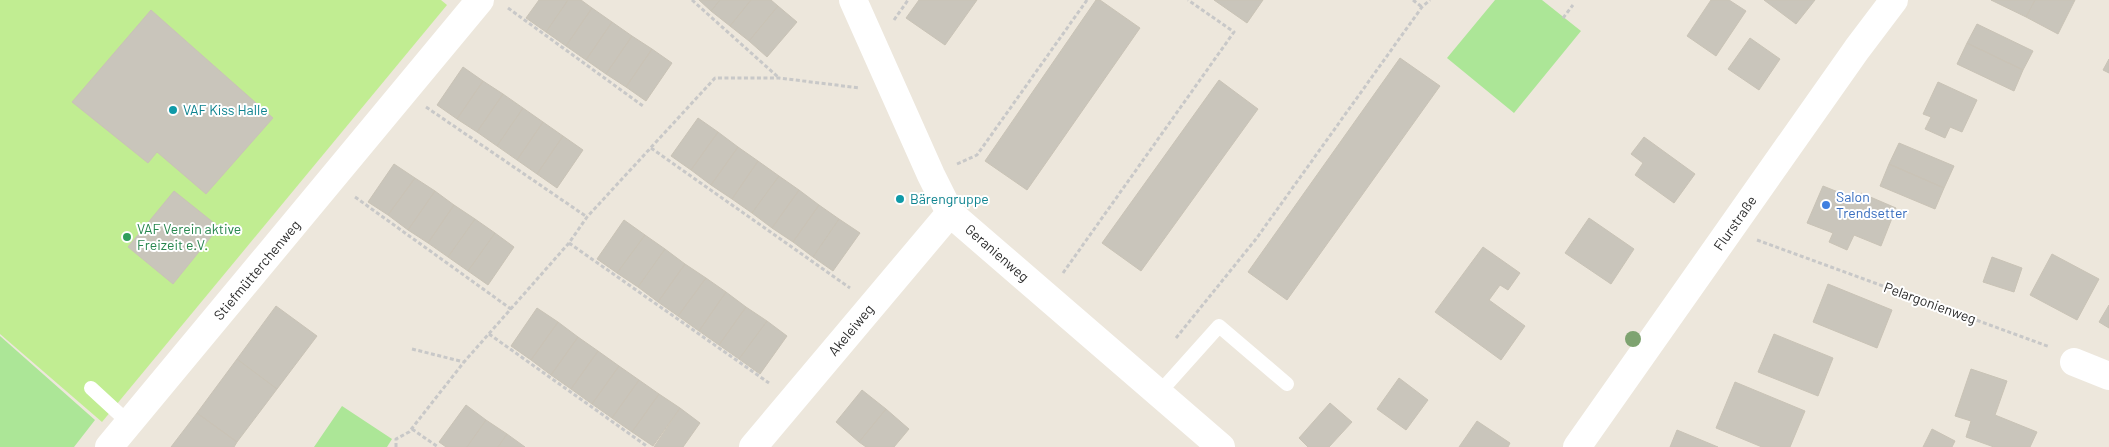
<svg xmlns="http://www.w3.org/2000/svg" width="2109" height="447" font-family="Barlow,sans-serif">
  <rect width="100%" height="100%" fill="#ede7dc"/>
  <path fill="#ace697" d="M1495,0H1542L1581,31L1514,113L1447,58Z
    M0,336L95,420L74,447H0Z
    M342,406L392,439L387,447H314Z"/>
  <path fill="#c1ed92" d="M0,0H441L447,5L102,422L0,334Z"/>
  <path fill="#c9c5bb" stroke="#c9c3b6" d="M539,0H568L546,32L526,18Z
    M568,0H581L592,8L566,46L546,32Z
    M699,0H720L711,11Z
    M720,0H751L730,26L711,11Z
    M751,0H771L778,6L749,41L730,26Z
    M919,0H977L945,45L906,18Z
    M1096,0H1100L1140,28L1027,190L985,161Z
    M1214,0H1263L1247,23Z
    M1711,0H1729L1746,11L1716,56L1687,36Z
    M1764,0H1815L1796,24Z
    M1991,0H2035L2026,17Z
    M2035,0H2075L2058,34L2026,17Z
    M778,6L797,22L767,57L749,41Z
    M592,8L612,22L586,60L566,46Z
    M151,10L273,118L206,194L157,152L148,163L72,102Z
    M612,22L632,36L606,74L586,60Z
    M1977,24L2033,51L2023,70L1967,43Z
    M632,36L652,49L626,87L606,74Z
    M1750,38L1780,59L1759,90L1728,69Z
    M1967,43L2023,70L2014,91L1957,64Z
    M652,49L672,63L646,101L626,87Z
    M1400,58L1440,86L1287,300L1248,272Z
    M2109,59V73L2103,70Z
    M463,67L483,81L457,119L437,105Z
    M1219,80L1258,109L1141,271L1102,243Z
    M483,81L503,94L477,132L457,119Z
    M1938,82L1977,100L1962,132L1950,127L1945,138L1925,129L1931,117L1923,114Z
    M503,94L523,108L497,146L477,132Z
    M523,108L543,122L517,160L497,146Z
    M698,118L718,132L691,170L671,156Z
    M543,122L563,136L537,174L517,160Z
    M718,132L738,147L711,185L691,170Z
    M563,136L583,150L557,188L537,174Z
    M1644,137L1695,174L1674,203L1635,175L1643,163L1631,154Z
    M1899,143L1954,166L1944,188L1889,164Z
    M738,147L758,161L732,199L711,185Z
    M758,161L779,176L752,213L732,199Z
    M394,164L415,178L388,215L368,202Z
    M1889,164L1944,188L1935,209L1880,186Z
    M779,176L799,190L772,228L752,213Z
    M415,178L435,191L408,230L388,215Z
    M1823,186L1858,200L1861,193L1896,208L1881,246L1854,235L1847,250L1829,242L1833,233L1807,223Z
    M799,190L819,205L793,242L772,228Z
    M174,191L219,227L173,284L128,247Z
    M435,191L454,205L428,243L408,230Z
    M454,205L475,219L448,257L428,243Z
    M819,205L839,219L813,257L793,242Z
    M1589,218L1634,249L1611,284L1565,253Z
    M475,219L495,233L468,271L448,257Z
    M839,219L860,233L833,271L813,257Z
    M624,220L645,235L617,273L597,259Z
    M495,233L514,247L488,285L468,271Z
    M645,235L665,249L638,287L617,273Z
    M1483,247L1520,273L1508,290L1500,285L1489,300L1525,326L1501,360L1435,312Z
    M665,249L685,264L658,302L638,287Z
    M2052,254L2099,279L2077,320L2030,295Z
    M1992,257L2022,268L2014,292L1983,282Z
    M685,264L706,278L678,316L658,302Z
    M706,278L726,292L699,331L678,316Z
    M1828,284L1892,310L1877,348L1813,322Z
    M726,292L746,307L719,345L699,331Z
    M2109,305V328L2099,322Z
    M276,306L317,336L277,389L237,359Z
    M746,307L767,321L739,359L719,345Z
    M537,308L558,322L531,360L511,346Z
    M767,321L787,336L760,374L739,359Z
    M558,322L578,337L551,375L531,360Z
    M1774,334L1833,358L1818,396L1758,372Z
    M578,337L598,351L571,389L551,375Z
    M598,351L619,366L592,404L571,389Z
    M237,359L277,389L237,442L197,413Z
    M619,366L639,380L612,418L592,404Z
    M1971,369L2007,381L1995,415L2037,432L2030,447H1994L1966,437L1971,421L1955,416Z
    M1399,378L1428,400L1406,430L1377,409Z
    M639,380L659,394L632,432L612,418Z
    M1735,382L1805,411L1790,447H1762L1716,428Z
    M862,390L886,409L859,442L836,422Z
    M659,394L680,408L653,446L632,432Z
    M1330,403L1352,422L1329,447H1308L1299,438Z
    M466,405L486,420L467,447H446L439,442Z
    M680,408L700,423L683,447H654Z
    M886,409L909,429L894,447H866L859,442Z
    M197,413L237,442L234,447H171Z
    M486,420L507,434L498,447H467Z
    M1477,421L1510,443L1508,447H1459Z
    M1932,429L1955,441L1952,447H1923Z
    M1677,430L1718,447H1670Z
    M507,434L525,447H498Z"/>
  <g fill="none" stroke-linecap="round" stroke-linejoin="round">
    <path stroke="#c8c8c8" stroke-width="3" stroke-dasharray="4 2.5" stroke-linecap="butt" d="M692,0L778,77
      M1413,0L1422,7
      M508,8L643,106
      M1563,18L1573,5
      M894,20L908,0
      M426,107L587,217
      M651,148L850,288
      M957,164L977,155L1087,0
      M355,197L511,309
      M1757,240L2050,347
      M569,243L769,383
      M1063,273L1234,32L1188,0
      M489,334L648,447
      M1176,338L1256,239L1422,7L1430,0
      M412,349L464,362
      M412,429L438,447
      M396,447V439L409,432L464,362L569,243L587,217L715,78H779L860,88"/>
    <path stroke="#fff" stroke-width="14" d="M91,388L129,423
      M1159,393L1219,326L1287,384"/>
    <path stroke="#fff" stroke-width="28" d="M853,0L931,175L950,213L1221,447
      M2074,362L2109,376
      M109,447L480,0
      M753,447L950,213"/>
    <path stroke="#fff" stroke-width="28" d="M1577,447L1857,49L1894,0"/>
  </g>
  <circle fill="#7ea370" cx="1633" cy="339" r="8"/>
  <g fill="#0f9aa8" stroke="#fff" stroke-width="2">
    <circle cx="173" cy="110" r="5"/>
    <circle cx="900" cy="199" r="5"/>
  </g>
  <circle fill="#3f7fe0" stroke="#fff" stroke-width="2" cx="1826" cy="205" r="5"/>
  <circle fill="#2e9e5b" stroke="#fff" stroke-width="2" cx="127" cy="237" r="5"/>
  <g text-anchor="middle" stroke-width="4" stroke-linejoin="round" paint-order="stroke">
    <g font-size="14" fill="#0d838f" stroke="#fff" text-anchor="start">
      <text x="183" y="115">VAF Kiss Halle</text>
      <text x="910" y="204">Bärengruppe</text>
    </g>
    <g font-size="14" fill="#366cbe" stroke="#fff" text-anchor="start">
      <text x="1836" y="202">Salon<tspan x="1836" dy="16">Trendsetter</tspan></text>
    </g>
    <g font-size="14" fill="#2b2b2b" stroke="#fff">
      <text transform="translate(1735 223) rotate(-55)" y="5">Flurstraße</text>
      <text transform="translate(997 253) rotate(41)" y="5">Geranienweg</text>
      <text transform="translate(257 270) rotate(-50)" y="5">Stiefmütterchenweg</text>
      <text transform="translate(1930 303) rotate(20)" y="5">Pelargonienweg</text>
      <text transform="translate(851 330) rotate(-50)" y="5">Akeleiweg</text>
    </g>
    <g font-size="14" fill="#27864d" stroke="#fff" text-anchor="start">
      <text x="137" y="234">VAF Verein aktive<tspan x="137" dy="16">Freizeit e.V.</tspan></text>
    </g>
  </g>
</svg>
